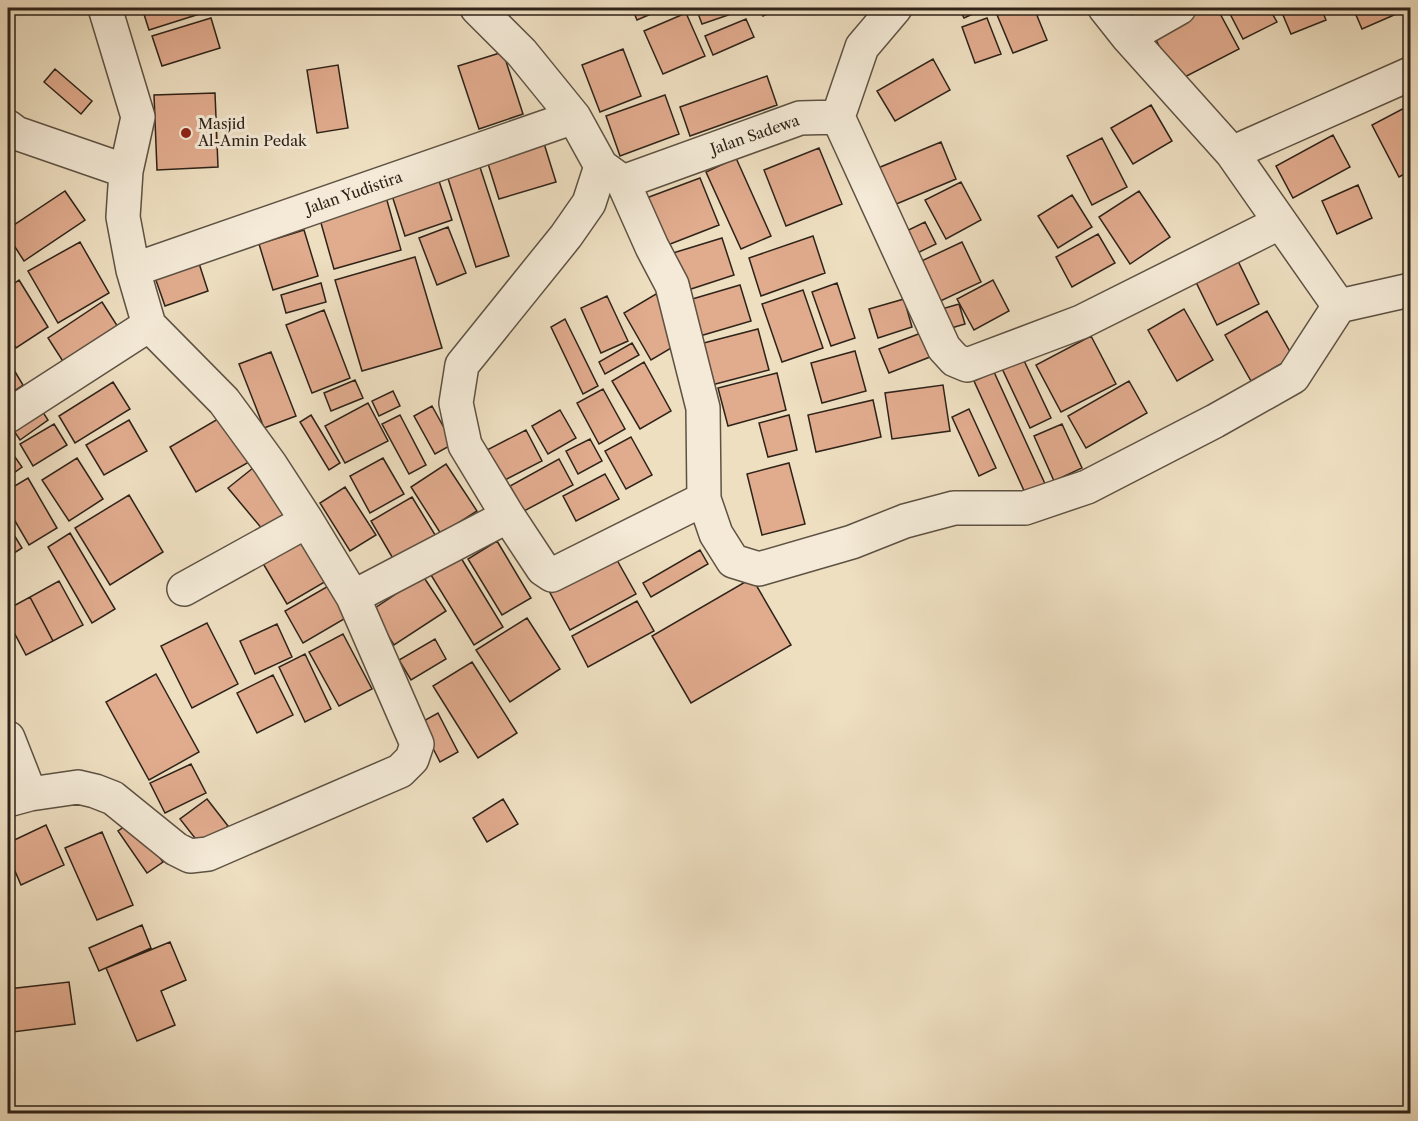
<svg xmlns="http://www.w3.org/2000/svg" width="1418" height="1121" font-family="'Libre Caslon Text',serif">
  <rect width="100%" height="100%" fill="#eedfc1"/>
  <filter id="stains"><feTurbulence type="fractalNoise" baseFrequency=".00333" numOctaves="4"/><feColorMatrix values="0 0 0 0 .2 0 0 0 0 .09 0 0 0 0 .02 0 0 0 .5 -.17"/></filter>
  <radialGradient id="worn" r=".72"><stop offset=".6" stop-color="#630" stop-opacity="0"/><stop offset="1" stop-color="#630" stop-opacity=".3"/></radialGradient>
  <path fill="#e1ab8e" stroke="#2e2319" stroke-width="1.5" d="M142,8H211L212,10L149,30Z
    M632,8H665L637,20Z
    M696,8H745L746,9L702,24Z
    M759,8H780L763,16Z
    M959,8H986L964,18Z
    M1002,8H1034L1047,40L1013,53L995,10Z
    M1200,8H1217L1239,49L1177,81L1152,32Z
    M1227,8H1269L1277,22L1243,39Z
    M1280,8H1321L1326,20L1291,34Z
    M1353,8H1410L1362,29Z
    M686,13L705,56L663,74L644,31Z
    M211,18L220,48L162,66L152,36Z
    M987,18L1001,54L975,63L962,27Z
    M746,19L754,37L713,55L705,36Z
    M623,49L641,96L600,112L582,65Z
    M503,52L523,114L479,129L458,66Z
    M933,59L950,90L895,121L877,91Z
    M338,65L348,128L317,133L307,70Z
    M55,69L92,101L81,114L44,82Z
    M767,76L777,105L690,136L680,107Z
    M215,93L218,167L157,170L154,95Z
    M665,95L679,134L620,156L606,116Z
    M1151,105L1172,141L1133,164L1111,128Z
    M1410,105V171L1399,177L1372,125Z
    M1333,135L1350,167L1293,198L1276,166Z
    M542,137L556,182L499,199L485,154Z
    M1102,138L1127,187L1092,205L1067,156Z
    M941,142L956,179L894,205L878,168Z
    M819,148L842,204L786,226L764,170Z
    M477,158L509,256L476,267L445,169Z
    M736,158L771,236L741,249L706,172Z
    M436,172L452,220L405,236L389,186Z
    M700,178L719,225L660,248L641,200Z
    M961,182L981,220L946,239L925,200Z
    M1358,185L1372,218L1337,234L1322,201Z
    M65,191L85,220L24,261L8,236V229Z
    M1139,191L1170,237L1130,264L1099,217Z
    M1072,195L1092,227L1058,248L1038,216Z
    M386,197L401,250L334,269L319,216Z
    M925,222L936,244L905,259L894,237Z
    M448,227L466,273L437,285L419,238Z
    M304,230L318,276L273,290L259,244Z
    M1098,234L1115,263L1072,287L1056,257Z
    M813,236L825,273L761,296L749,258Z
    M722,238L734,275L685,291L673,253Z
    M80,242L109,293L58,323L28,271Z
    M962,242L981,282L934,304L915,264Z
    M195,251L208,291L165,306L151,266Z
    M1234,253L1259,304L1217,325L1192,274Z
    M415,257L442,348L362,371L335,280Z
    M19,280L48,327L16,348L8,335V288Z
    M993,280L1009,311L974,330L957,299Z
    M321,283L326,302L286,313L281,295Z
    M837,283L855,338L831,346L812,292Z
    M740,285L751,321L693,338L682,302Z
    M803,290L823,348L782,362L762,304Z
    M656,294L683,341L651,360L624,313Z
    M607,296L628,341L601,353L581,308Z
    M904,299L912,327L878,338L869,309Z
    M102,302L118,327L64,363L48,338Z
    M959,304L965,324L941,331L935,311Z
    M1184,309L1213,360L1177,381L1148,330Z
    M324,310L350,378L312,393L286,325Z
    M1267,311L1293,357L1251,381L1225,335Z
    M565,319L598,386L583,394L551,327Z
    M758,329L769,370L704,387L692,346Z
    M921,333L930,357L889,373L879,349Z
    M1091,336L1116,384L1061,412L1036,365Z
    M632,343L639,355L605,374L599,362Z
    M1019,350L1051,418L1030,428L998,360Z
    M855,351L866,391L822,403L811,363Z
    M271,352L296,416L264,428L239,364Z
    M8,360L23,385L8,395Z
    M644,362L671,411L640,429L612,381Z
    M994,372L1046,486L1026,495L974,381Z
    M777,373L786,410L728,426L718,388Z
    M355,380L363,398L331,411L324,393Z
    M1129,381L1147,413L1086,448L1068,416Z
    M113,382L130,409L75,443L59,416Z
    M943,385L950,431L892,439L885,393Z
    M603,389L625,429L599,444L577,403Z
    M393,391L400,406L379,416L372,401Z
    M35,400L48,420L20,440L8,422Z
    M873,400L881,437L816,452L808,415Z
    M368,403L388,441L345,463L325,426Z
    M432,406L453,444L435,454L414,416Z
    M969,409L996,468L979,476L952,417Z
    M560,410L576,438L548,454L532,426Z
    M311,415L340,463L329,470L300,422Z
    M400,415L426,465L409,474L382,424Z
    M789,415L797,450L768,457L759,423Z
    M223,416L249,462L196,492L170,447Z
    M129,420L147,451L104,475L86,445Z
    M54,424L67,445L33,466L20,444Z
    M1062,424L1082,468L1054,481L1034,436Z
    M526,430L542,461L501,482L485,451Z
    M631,437L652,475L626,489L605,451Z
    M590,439L602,461L578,474L566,451Z
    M8,447L22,467L8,477Z
    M77,458L103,499L69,521L42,480Z
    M383,458L404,494L370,513L350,476Z
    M559,459L573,485L524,511L510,486Z
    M789,463L805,524L762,535L747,474Z
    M446,464L477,511L441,534L411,487Z
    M253,468L293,516L268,536L228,488Z
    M605,474L619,499L576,521L563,496Z
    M28,478L57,528L29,545L8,509V490Z
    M345,487L376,535L350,551L320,503Z
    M129,495L163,552L110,585L75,528Z
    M412,497L437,538L395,562L371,521Z
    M8,525L22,548L8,557Z
    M299,530L328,580L287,604L258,555Z
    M70,533L115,609L92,623L48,547Z
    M497,541L531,598L502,615L468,559Z
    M700,550L708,564L651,597L643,583Z
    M613,553L636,594L570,630L548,589Z
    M461,558L503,627L474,645L431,575Z
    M423,576L446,611L394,645L372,610Z
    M752,578L791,645L691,703L652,636Z
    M59,581L83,625L53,641L30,597Z
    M337,581L356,612L303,643L285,611Z
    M30,597L53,641L26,655L8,621V609Z
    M637,601L654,631L588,667L572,636Z
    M527,618L560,669L510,702L476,650Z
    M207,623L238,684L192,708L161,646Z
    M277,624L292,657L255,674L240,641Z
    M343,634L372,689L339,706L309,652Z
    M435,639L446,659L411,680L399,660Z
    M305,654L331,709L305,722L279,667Z
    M472,662L517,733L478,758L433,686Z
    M156,674L199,752L149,780L106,702Z
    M273,675L293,715L257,733L237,693Z
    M438,713L458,752L440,762L420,723Z
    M191,764L206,793L165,813L150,783Z
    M207,799L228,826L202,847L180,819Z
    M503,799L518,824L487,842L473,818Z
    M134,820L163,862L147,873L118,831Z
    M46,825L64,865L21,885L8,855V843Z
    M102,832L133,905L97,920L65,848Z
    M142,925L151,948L99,971L89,948Z
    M170,942L186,980L161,991L175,1025L137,1041L106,968Z
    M69,982L75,1024L13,1032L8,989Z"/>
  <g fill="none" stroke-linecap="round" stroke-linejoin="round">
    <g stroke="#5e5243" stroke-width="36">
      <path id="street" d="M105,8L138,117L126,171
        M477,8L522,53L574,117L601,166L623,182L652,247L672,285L703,408L704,499L716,534L733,561L759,569L852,542L905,521L954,508H1025L1087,487L1215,421L1293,377L1339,306L1410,290
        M1105,8L1128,37L1232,153L1339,306
        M1128,37L1179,8
        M838,117L944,348L955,360L967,365L1081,322L1279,223
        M8,127L16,133L126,171L123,217L133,270L149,325L224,401L270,464L307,521L353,597L508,516L543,569L552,575L704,499
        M1232,153L1410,74
        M623,182L800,118L838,117L862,47L895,8
        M133,270L574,117
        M8,416L149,325
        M508,516L465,445L456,403L462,365L566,236L589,203L601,166
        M184,589L307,521
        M8,738L30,794
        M8,800L30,794L78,787L95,791L113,798L176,849L190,856L208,854L400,771L412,759L417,744L353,597"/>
    </g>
    <use href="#street" stroke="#f4ead7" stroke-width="33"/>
  </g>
  <circle fill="#8f2418" stroke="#f4ead7" stroke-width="2" cx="186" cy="133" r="6"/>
  <g text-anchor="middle" stroke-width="6" stroke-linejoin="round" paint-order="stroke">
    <g font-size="15" fill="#2e2319" stroke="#f4ead7" text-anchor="start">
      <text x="198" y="129">Masjid<tspan x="198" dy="17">Al-Amin Pedak</tspan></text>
    </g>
    <g font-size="15" fill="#2e2319" stroke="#f4ead7">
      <text transform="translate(755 135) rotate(-19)" y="5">Jalan Sadewa</text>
      <text transform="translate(354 193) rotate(-19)" y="5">Jalan Yudistira</text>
    </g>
  </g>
  <rect width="1418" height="1121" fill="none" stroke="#eedfc1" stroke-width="30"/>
  <rect x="9" y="9" width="1400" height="1103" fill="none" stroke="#2e2319" stroke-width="3"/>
  <rect x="15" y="15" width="1388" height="1091" fill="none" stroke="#2e2319" stroke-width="1.5"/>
  <rect width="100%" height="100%" filter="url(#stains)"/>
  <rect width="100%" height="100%" fill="url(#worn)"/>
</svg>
